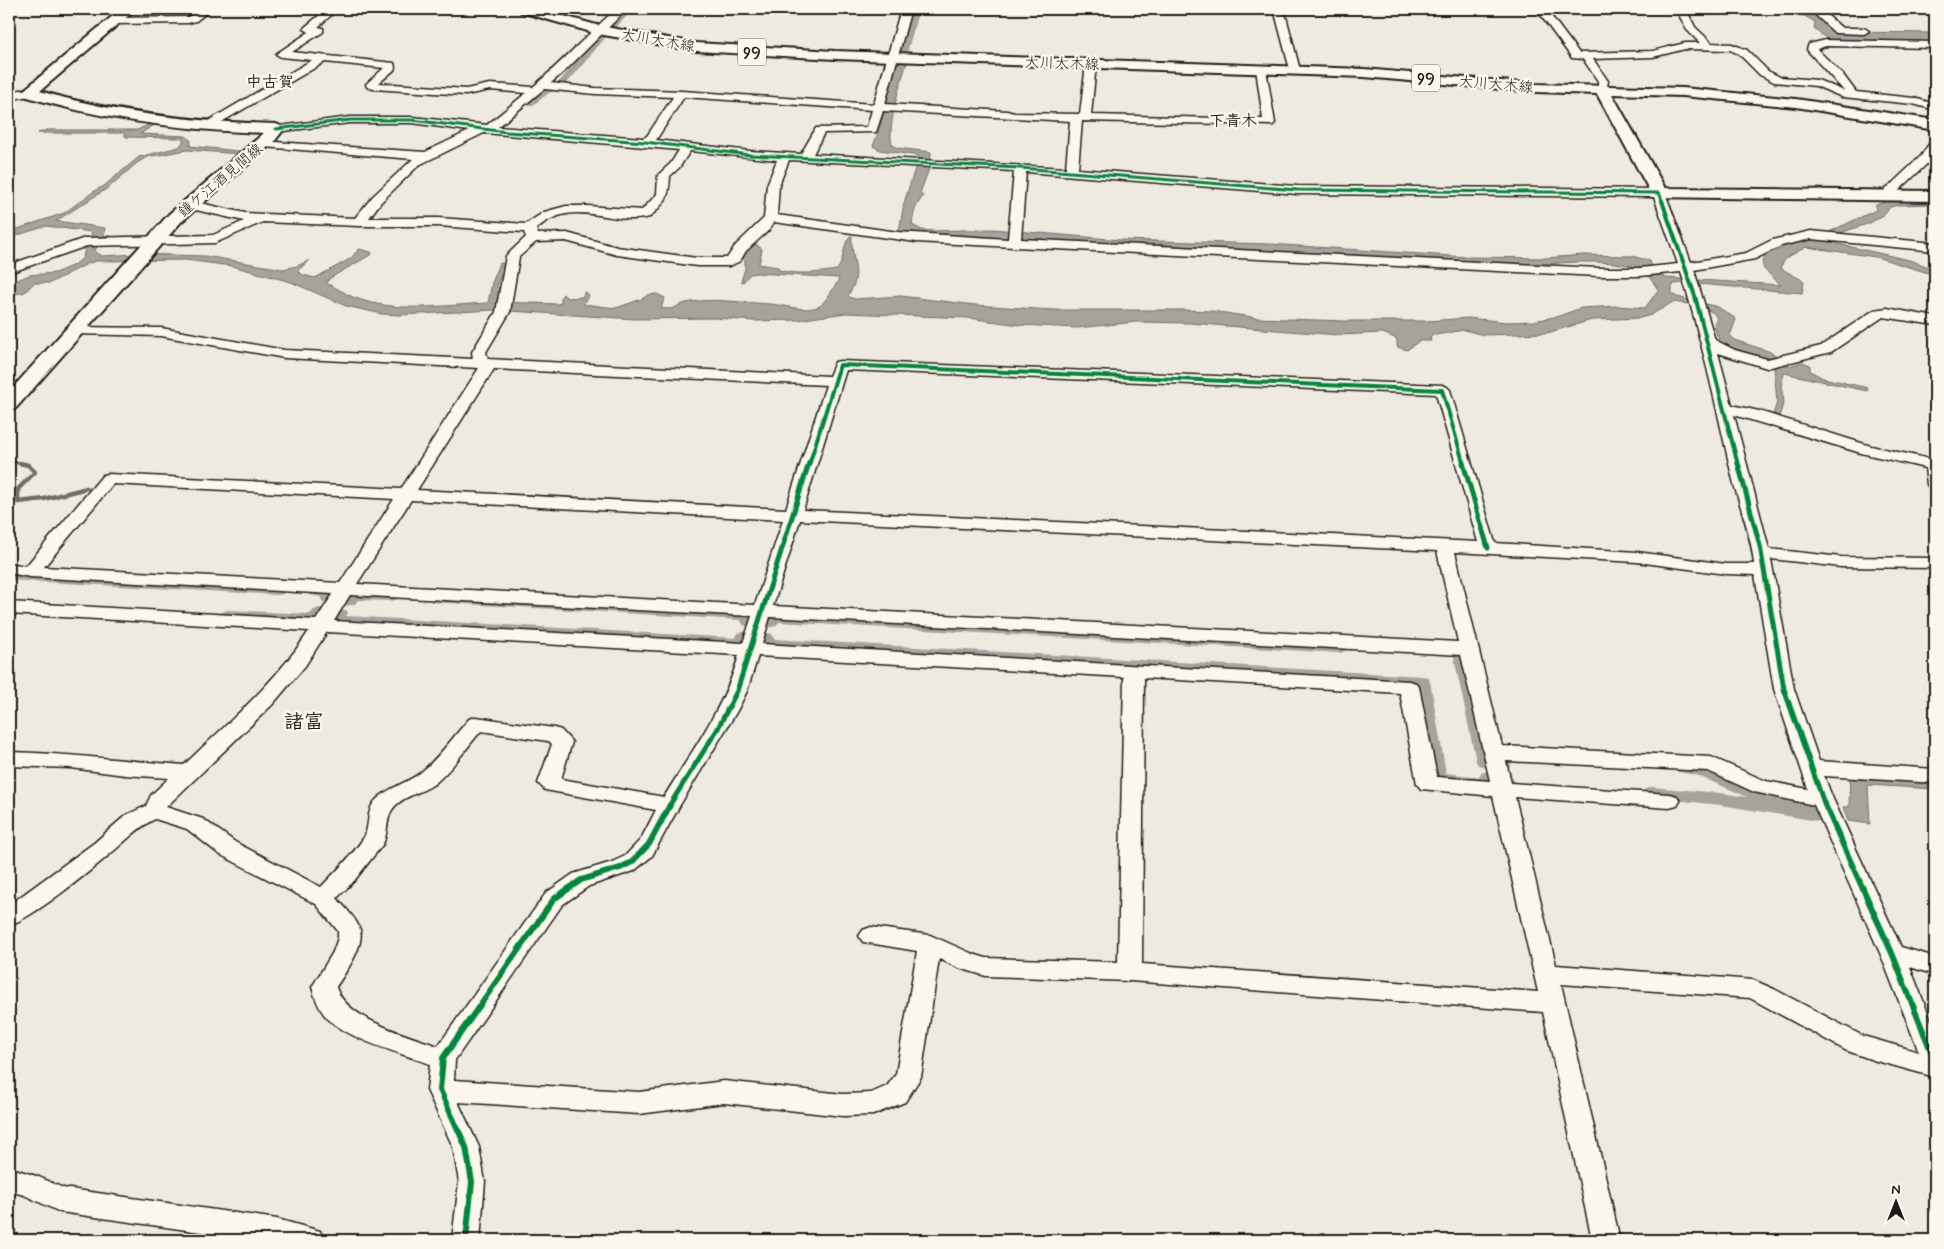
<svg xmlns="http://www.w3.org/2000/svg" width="1944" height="1249" font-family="Mynerve,'Klee One',sans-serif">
  <rect width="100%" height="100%" fill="#eeeadf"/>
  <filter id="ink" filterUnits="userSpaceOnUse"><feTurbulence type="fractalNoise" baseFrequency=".02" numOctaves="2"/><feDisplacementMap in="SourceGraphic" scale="10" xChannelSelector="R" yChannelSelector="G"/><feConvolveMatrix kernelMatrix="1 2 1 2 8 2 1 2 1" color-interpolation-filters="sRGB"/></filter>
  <g filter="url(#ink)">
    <path fill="#a6a39d" stroke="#6f6d69" d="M1719,9L1807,12L1816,14L1837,32L1935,33V43L1831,42L1814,29L1815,22L1803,15Z
      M897,60H908C901,80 887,126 892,144L897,148L931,152L930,166L920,193L923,196C915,208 914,210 912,225L922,230L934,231L992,229L1121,240L1269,244L1467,257L1546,258L1583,255L1632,256L1650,261L1652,267L1665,278L1781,285L1764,269L1762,262L1765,255L1777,246L1827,233L1876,210L1875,205C1894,198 1915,196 1935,201V204L1898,205L1890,207L1885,214L1870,223L1837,234L1834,242L1838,244L1909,260L1935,269V275L1876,257L1806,247L1786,258L1780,268L1804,281L1802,293L1688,283L1674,284L1672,287V294L1677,297L1718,307L1736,319L1730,336L1734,340L1768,351L1779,357L1775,359L1789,366L1802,362L1810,365V371L1823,378L1868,388L1867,391L1784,373L1781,387L1784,401L1778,420L1772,418L1777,402L1774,367C1764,362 1724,348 1720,342C1717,336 1715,330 1714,323L1717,319L1714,313L1696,305L1673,302L1651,315L1640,318L1592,320L1547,333L1484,335L1464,330L1430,336L1431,341H1419L1407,350L1397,347V339L1383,333L1338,335L1190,323L1136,322L1077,328L1020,325L968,318L846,313L797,320L753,321L717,318L635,319L494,310L400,315L382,314L346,306L291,282L232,266L185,260L96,261L89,263L50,283H34L25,292L9,295V284L29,275L55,273L74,265L83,258L86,243L92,235L91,232L46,226L9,238V232L64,213L96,190L104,186L139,157L179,147L183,142V138H180L128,137H126L124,133H38L47,130H137L167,117L140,134L186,136L191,141L190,146L248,152L240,154L187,150L147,157L137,163L108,188L56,221L105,228L104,235L113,237L98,244L95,251L102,256L137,254L205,256L283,269L297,266L310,260L297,271L303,275L315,278L350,259L359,249L371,252L372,254L330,278L326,283C335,287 344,293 353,297C396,314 443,305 488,303L492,283L500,263L507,264L505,276L500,277L497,287L501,288L497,300L499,302L558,304L561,303V297L563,294L567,298L582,297L585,291L589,295L583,304L616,308L642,299L648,295L657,294L665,298L661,308C675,311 674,306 686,303C698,300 716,300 728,301C742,302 756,303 770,304C785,305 805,313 820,306C823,304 839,282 839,278L757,273L750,274L743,282L741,281L745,269V260L740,257L753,242L762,249L759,264L778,267L779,270C797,275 819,273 837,270C845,260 842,245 850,236H852C850,259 864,274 848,295L849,297L855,299L900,296L975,305L1053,310H1184L1212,311L1258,318L1345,321H1427L1468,318L1507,322L1534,321L1559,316L1581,308L1618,306L1645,308L1658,290C1653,281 1646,272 1637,268C1619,259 1558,262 1537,265L1250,250L1229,251L1167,245L1077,243L1041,239L1039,241L925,236L899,231L904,203L919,156L880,150L873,146C884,120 889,88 897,60Z
      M1850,774L1935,780V789L1868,785L1870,824L1848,821L1843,807H1849Z"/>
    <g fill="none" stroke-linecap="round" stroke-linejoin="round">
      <path stroke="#6f6d69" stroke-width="3" d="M9,461L26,465"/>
      <path stroke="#6f6d69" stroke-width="4.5" d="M20,463L28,465L35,472L18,489V502L44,499L87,488"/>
      <path fill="#a6a39d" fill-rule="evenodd" d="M626,9H634L605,38L564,87L549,93L533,105H527V101L543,89L558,83L599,34Z
        M911,9H919L902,72L898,75L894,72Z
        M9,572L278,587L283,588L285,591L283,594L278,595L9,580Z
        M314,588L337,590L339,593L338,595L344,596L347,592L352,591L391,593L396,594L398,597L396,600L391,601L358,600L355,604C345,607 333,605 323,602L321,599L322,597L309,595L307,592L309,589Z
        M436,595L751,611L756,613L758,618H765L768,614L773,612L1340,643L1345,645L1348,648L1345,651L1340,653L779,622L776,626C766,629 753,628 743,625L741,620L431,602L429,599L431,596Z
        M319,608L346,610L348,613L346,616L735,638L738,633C748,630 762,631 772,634L774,639L1422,676L1428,677L1430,681L1446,773L1479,777L1481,773C1490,770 1502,770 1511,773L1514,781L1512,785L1506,787L1498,783L1496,788L1490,790L1444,785L1432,781L1430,777L1415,686L765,648L760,646L758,641H748L745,646L740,648L336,625L331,623L329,620L330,618H323L319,622L314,624L227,620L222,618L220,615L222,612L227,610L310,614L314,610Z
        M1462,653L1467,655L1470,658L1491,757L1508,758L1511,764L1509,768C1499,771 1488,768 1478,765L1476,761L1454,658L1457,655Z
        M1684,762L1704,765L1761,790L1827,802L1833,816L1830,820L1824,822L1721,805L1645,797L1643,793L1645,789L1651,787L1721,793L1748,797L1696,775L1678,772L1676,768L1678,764Z"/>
      <g stroke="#1c1c1c" stroke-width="3">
        <path id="minor" d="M201,9H212L196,21L188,23L115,24L110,21L115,18L188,17Z
          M327,9H338L318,27L323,28V32L292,52L394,63L395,68L394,70L379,83L466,89L490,84L533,87C562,62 588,34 616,9H627L567,69L551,83L595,88L682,91L874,104L901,9H911L885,104L1007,111L1014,113L1080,114L1086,64L1091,61L1096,64L1091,115L1263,119L1256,69L1261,66L1266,69L1275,123L1273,125L1082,121L1078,169L1297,186L1659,189L1665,193L1691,262L1746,253L1772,240L1811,231L1935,243V251L1811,239L1781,246L1755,259L1694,270L1715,340L1735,350L1767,359L1821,346L1874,310L1887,308L1935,317V325L1883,317L1831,352L1767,368L1718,353L1732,405L1759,411L1871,446L1930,459L1935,458V489L1929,488L1927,484L1925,468L1861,453L1734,415L1769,549L1841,557L1935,558V568L1841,567L1771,559L1794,689L1819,761L1935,769V783L1824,776L1833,799L1901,947L1935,957V975L1910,967L1935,1031V1077L1873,1060L1845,1050L1750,998L1561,984L1620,1240H1592L1543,1012L1130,981L986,976L959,968L939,959L921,1077L905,1102L873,1115L843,1116L724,1103L639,1114L458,1102L479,1147L485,1182L480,1240H452L459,1182L453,1147L427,1090L430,1064C399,1052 351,1041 327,1018C319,1009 315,998 312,987L333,952L338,938V931L316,904L219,854L187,829L155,819C137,828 125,842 110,854C89,872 33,918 9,925V905L94,843L126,815L146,806L151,795L169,778L125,775L71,768L9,766V752C67,753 125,761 184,765C229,722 275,683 309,631L9,614V602L316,620L333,594L30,577L9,573V563L26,566L103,475L109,474L401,489L479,368L285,358L161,336L75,334L70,333L68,330L70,327L161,328L285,350L473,359L472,352L496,312L506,256L526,237L524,232L438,226H359L263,222L215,243L87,246L9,273V265L85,238L213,235L244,221L187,208L185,205L187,202L191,201L245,213L355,218L373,196L413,159L264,147L258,143L260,141L425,152L469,131L412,123H350L276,132L270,129L272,127L350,117H412L487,125L526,93L490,90L466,95L373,89L367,87L366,84L384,68L325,62L211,128H203L201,126L203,124L312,60L281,57L276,54L309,32L304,29L305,27ZM544,89L595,94L673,97L647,136L643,138L498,127ZM684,97L872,110L867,127L816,128L801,154L750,151L656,140ZM883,111L1070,121L1066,168L813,154L824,133L876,132ZM484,133L679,150L671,163L658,175L657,194L642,210L588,206H566L544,212L526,224L438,218H369L381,202L419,165ZM690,151L777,160L767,185L764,218L735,246L727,258H697L617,247L567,233L538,234L536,229C575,195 610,227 650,217C666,201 669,199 670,176L679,168ZM789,160L1014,171L1008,239L898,232L777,215L779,185ZM1026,172L1297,194L1654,197L1678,264L1640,268H1598L1021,239ZM774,222L916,242L1598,276H1640L1681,272C1701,338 1716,405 1731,472C1738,503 1751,532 1754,564H1726L1637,552L1495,543L1450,390L1447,387L1442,385L840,361L835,362L829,376L488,359L486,352L510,312L519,257L536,242L566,241L617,255L697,266H730L740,261L746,251L769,230ZM494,369L826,385L786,509L417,490ZM846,370L1436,394L1478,542L803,510ZM113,484L394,499L340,583L44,567ZM411,500L783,520L755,605L357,584ZM800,520L1437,551L1458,642L773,606ZM1455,552L1637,562L1726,574L1755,575L1774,689L1808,789L1766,781L1711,757L1502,746ZM350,595L752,616L743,643L334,621ZM770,617L1461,655L1490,781L1437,777L1419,687L1416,683L1409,681L762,644ZM327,632L739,655C724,708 692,751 664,797L561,779L572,742L561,730L554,728L476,717L469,719C454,736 437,760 420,773C406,784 388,787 375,801C366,811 370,827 364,837C353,855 336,871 321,887L235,842L203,819L166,807L273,704L305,666ZM758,656L1124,677L1118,962L986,958L973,954L930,935L871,927L863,930L859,936L863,942L917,951L896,1074L887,1086L871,1093L843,1094L724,1081L639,1092L454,1080L455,1060L562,905L589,886L634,871L652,856L680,805L737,711L747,691ZM1144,678L1400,693L1417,784L1421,789L1493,796L1538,992L1142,964ZM481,731L548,741L552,744L538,783L545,790L656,810L641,839L625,856L612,862L573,874L546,893L438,1046C408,1035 346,1020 336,987C345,973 367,944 359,927C354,916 344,907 337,898L354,881L383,844C388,834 386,819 392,810C401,796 422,793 434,784C451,771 467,747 481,731ZM1506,761L1708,771L1754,792L1814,805L1880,953L1919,1052L1863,1036L1774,989L1753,980L1556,965L1515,797L1669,808L1677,806L1680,801L1677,796L1669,794L1511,783Z
          M1274,9H1284L1300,70L1299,72H1291L1290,70Z
          M1536,9H1546L1579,53L1653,51L1685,43H1700L1687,30L1676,9H1686L1695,27L1712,43L1732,44L1747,50L1768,71L1780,77L1818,80L1844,91L1808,51L1807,49L1809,44L1826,40L1935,42V48L1826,46L1817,49L1844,76L1856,92L1914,98L1935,104V110L1913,104L1842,97L1816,86L1774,82L1760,75L1739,54L1730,50L1685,49L1653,57L1593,59L1608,81L1606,92H1598V81L1583,59L1572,58Z
          M1809,9H1820L1842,28H1864L1869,31L1864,34L1835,33Z
          M1926,9H1935V15Z
          M20,90H29L35,93L33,95L9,100V93Z
          M1935,139V153L1930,161L1891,198H1883L1881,195L1883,192L1921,156L1931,141Z
          M9,1167L39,1177L63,1188L277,1219L320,1231L324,1240H257L60,1212L24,1195L9,1191Z"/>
      </g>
      <g stroke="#1c1c1c" stroke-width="4">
        <path id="major" d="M121,9H136L40,91C117,114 196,122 276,124L281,126L284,129L274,142L181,222L16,408L9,410V392L169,214L264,133C182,130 103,120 24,96L22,93L24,90Z
          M519,9H539L600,26L696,43L835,51L1364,69L1536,84L1683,88L1796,99L1935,120V130L1796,107L1683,96L1612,94L1665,188L1935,191V201L1653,197L1597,94L1536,92L1364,77L835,59L696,51L598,34L521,12Z"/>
      </g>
      <use href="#minor" fill="#fbf7ec" fill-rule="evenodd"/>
      <use href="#major" fill="#fbf7ec" fill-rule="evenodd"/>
      <g stroke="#fbf7ec" stroke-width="5">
        <path id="cycleway-far3" d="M276,129L350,120H412L507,132L645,142L750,155L1020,168L1297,190L1659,193L1663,202"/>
      </g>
      <g stroke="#fbf7ec" stroke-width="6">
        <path id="cycleway-far2" d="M1662,201L1695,296L1738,465
          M809,465L840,365L1442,390L1464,465"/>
      </g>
      <g stroke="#fbf7ec" stroke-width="8">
        <path id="cycleway-far1" d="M1463,463L1488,548
          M1738,463L1760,546L1784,689L1825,806
          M669,806L717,730L737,691L809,463"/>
      </g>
      <g stroke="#fbf7ec" stroke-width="9">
        <path id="cycleway" d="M1825,805L1892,953L1935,1061
          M466,1240L472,1182L466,1147L440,1090L443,1058L554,899L581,880L620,868L632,862L649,844L670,805"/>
      </g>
      <use href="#cycleway-far3" stroke="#00873e" stroke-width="3"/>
      <use href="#cycleway-far2" stroke="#00873e" stroke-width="4"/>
      <use href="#cycleway-far1" stroke="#00873e" stroke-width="5"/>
      <use href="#cycleway" stroke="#00873e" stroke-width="6"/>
    </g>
  </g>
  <g text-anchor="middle" stroke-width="4.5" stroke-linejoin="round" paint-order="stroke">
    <g font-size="15" fill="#1c1c1c" stroke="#fbf7ec">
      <text transform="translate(658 40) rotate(10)" y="5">大川大木線</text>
      <text transform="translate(1062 63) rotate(2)" y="5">大川大木線</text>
      <text transform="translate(1496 84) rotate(5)" y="5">大川大木線</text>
      <text transform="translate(220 180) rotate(-40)" y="5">鐘ケ江酒見間線</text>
    </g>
    <g fill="#fbf7ec" stroke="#5f5e5a" stroke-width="1">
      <rect x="738" y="38.5" width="28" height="27" rx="4"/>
      <rect x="1412" y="64.5" width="28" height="27" rx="4"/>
    </g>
    <g font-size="16" font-weight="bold" fill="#1c1c1c">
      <text x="752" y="58">99</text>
      <text x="1426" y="84">99</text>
    </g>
    <g font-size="16" font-weight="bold" fill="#1c1c1c" stroke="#fbf7ec">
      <text x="270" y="87">中古賀</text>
      <text x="1233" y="126">下青木</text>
    </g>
    <g font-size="20" font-weight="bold" fill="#1c1c1c" stroke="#fbf7ec">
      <text x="304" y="728">諸富</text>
    </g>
  </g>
  <rect width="1944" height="1249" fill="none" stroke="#fbf7ec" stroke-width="30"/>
  <rect x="15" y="15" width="1914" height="1219" fill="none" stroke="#1c1c1c" stroke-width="2" filter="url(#ink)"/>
  <g transform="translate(1896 1202)" stroke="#fbf7ec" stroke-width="4" paint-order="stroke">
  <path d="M0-4L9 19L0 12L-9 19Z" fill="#1c1c1c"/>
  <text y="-8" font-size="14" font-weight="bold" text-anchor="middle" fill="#1c1c1c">N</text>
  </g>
</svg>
